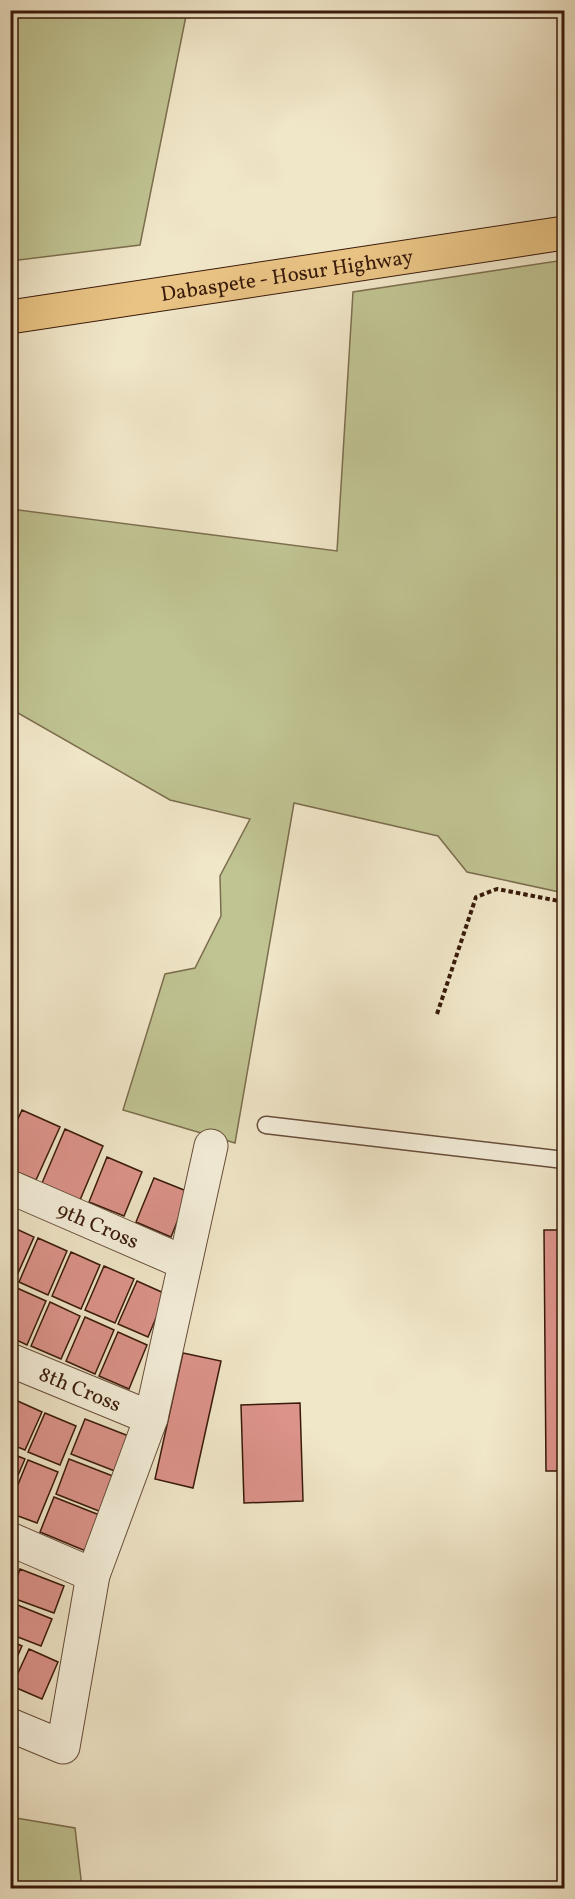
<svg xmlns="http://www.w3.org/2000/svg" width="575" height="1899" font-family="Vollkorn,serif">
  <rect width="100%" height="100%" fill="#f0e6c8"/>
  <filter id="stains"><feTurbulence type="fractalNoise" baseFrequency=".00333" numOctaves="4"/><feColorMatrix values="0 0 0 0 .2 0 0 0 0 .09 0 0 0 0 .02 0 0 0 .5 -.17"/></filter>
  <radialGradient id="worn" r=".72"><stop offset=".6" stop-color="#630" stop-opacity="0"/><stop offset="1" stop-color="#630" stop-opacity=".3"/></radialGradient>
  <path fill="#c0c392" stroke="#7c6e4e" stroke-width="1.5" d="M10,11H187L140,245L11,261Z
    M564,260V893L467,872L438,836L294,803L235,1143L123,1110L165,974L195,968L221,916L220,876L250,819L170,800L11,709V509L337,551L353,292Z
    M10,1817L75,1828L82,1888H11Z"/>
  <path fill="#dc938a" stroke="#391a0a" stroke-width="1.5" d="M22,1110L60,1127L36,1180L10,1169V1136Z
    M65,1129L103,1146L80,1200L42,1183Z
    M107,1157L142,1172L124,1216L89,1202Z
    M154,1178L189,1192L171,1237L136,1222Z
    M10,1226L34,1237L15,1280L10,1278Z
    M544,1230H564V1471H546Z
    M38,1238L67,1251L48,1295L19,1282Z
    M71,1252L100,1265L81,1309L52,1296Z
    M104,1266L134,1279L115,1323L85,1310Z
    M137,1281L166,1294L148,1337L118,1324Z
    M17,1288L46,1301L27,1345L10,1337V1302Z
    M50,1302L80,1316L61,1359L31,1346Z
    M85,1317L114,1330L95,1374L66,1361Z
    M118,1332L147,1345L129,1389L99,1376Z
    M183,1353L221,1361L193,1488L155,1479Z
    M11,1398L42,1412L25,1450L10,1444Z
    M300,1403L303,1501L244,1503L241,1405Z
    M45,1413L76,1426L60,1465L28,1452Z
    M85,1419L139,1440L125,1475L71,1454Z
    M10,1453L25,1459L10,1494Z
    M69,1459L123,1480L109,1515L56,1494Z
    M28,1460L58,1472L37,1523L10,1513V1504Z
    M54,1497L107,1518L93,1554L40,1532Z
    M20,1569L64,1586L54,1613L10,1597Z
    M10,1602L52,1619L41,1646L10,1634Z
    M10,1641L22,1646L10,1673Z
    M29,1649L58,1662L42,1699L12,1686Z"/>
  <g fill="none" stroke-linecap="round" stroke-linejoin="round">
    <g stroke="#674d3a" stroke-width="19">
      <path id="service" d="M266,1125L564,1160"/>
    </g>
    <g stroke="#674d3a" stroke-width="35">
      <g id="minor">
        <path id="s1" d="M10,1187L185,1263"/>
        <path id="s2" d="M10,1360L151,1418"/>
        <path d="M10,1539L93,1575"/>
        <path d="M10,1725L63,1747L93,1575L151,1418L211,1146"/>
      </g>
    </g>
    <g stroke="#391a0a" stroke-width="35">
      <g id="trunk">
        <path id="s3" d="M10,317L564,233"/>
      </g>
    </g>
    <path stroke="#391a0a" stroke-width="4" stroke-dasharray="4.5 3" stroke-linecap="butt" d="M437,1014L476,897L497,889L564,902"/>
    <use href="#service" stroke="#f5efdb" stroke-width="16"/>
    <use href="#minor" stroke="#f5efdb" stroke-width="33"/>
    <use href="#trunk" stroke="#e8c384" stroke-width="33"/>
  </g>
  <g text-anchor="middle" stroke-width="5" stroke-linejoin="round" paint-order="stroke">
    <g font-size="21" fill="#391a0a" stroke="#f5efdb">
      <text dy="7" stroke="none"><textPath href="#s3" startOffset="280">Dabaspete - Hosur Highway</textPath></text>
      <text dy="7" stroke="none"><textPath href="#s1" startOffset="96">9th Cross</textPath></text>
      <text dy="7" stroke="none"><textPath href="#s2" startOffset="76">8th Cross</textPath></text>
    </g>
  </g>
  <rect width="575" height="1899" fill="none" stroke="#f0e6c8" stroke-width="36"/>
  <rect x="12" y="12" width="551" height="1875" fill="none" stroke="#391a0a" stroke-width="3"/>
  <rect x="18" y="18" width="539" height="1863" fill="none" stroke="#391a0a" stroke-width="1.5"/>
  <rect width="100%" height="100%" filter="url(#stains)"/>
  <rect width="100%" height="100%" fill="url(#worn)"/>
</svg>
